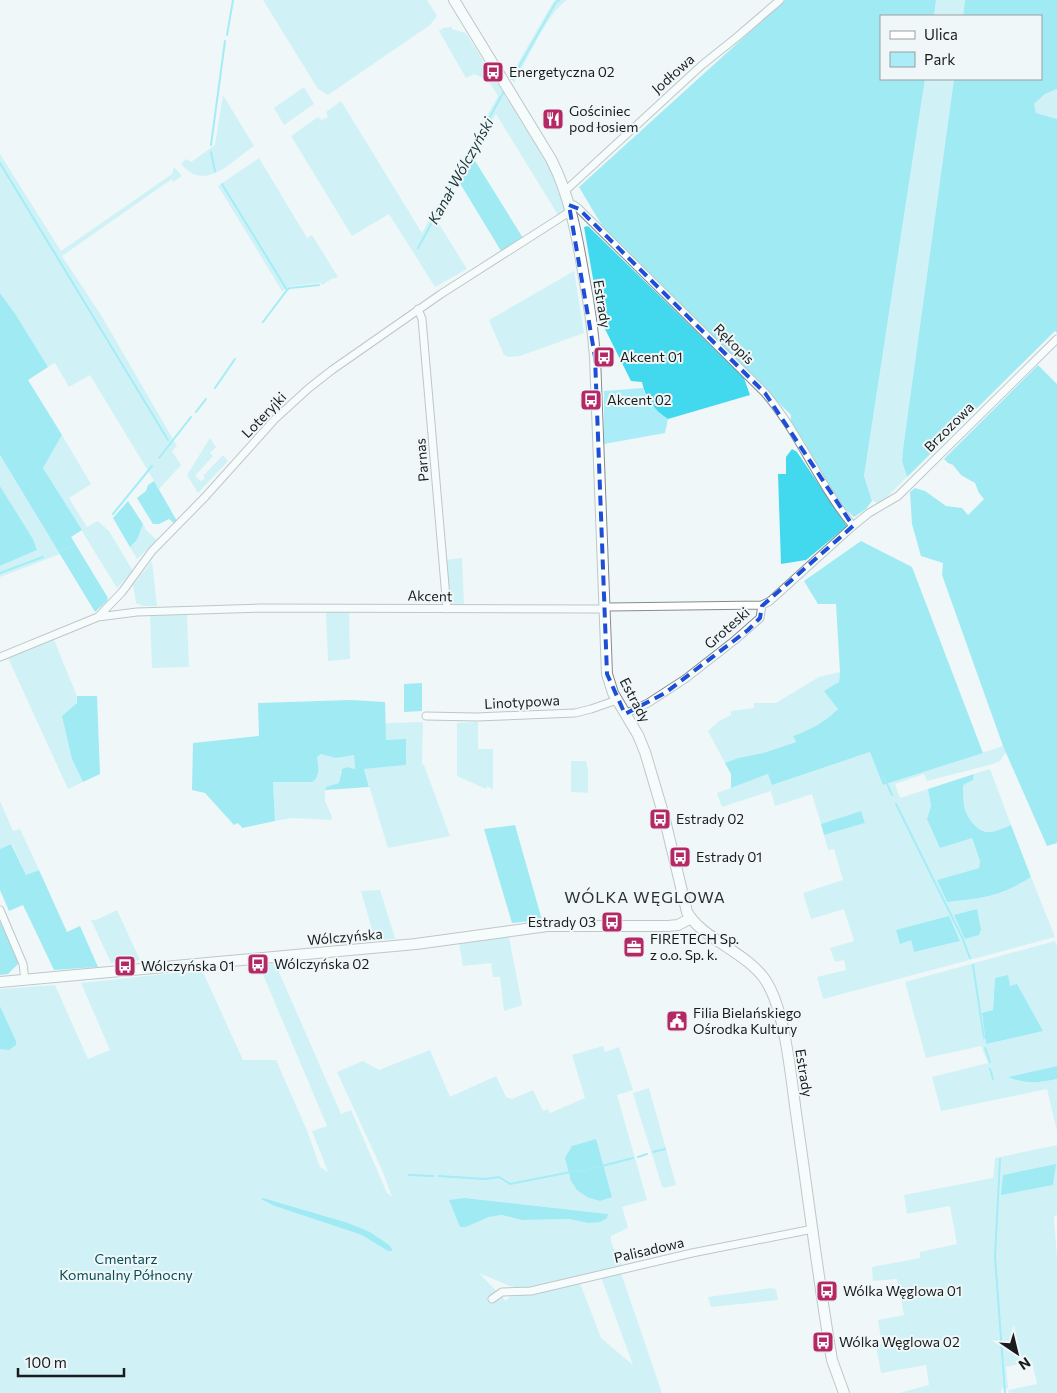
<svg xmlns="http://www.w3.org/2000/svg" width="1057" height="1393" font-family="Commissioner,sans-serif">
  <rect width="100%" height="100%" fill="#eff7f8"/>
  <path fill="#aaecf7" fill-rule="evenodd" d="M263,0H427L437,16L430,25L328,95L318,89Z
    M556,0H567C548,12 526,62 514,83L510,77L552,4Z
    M936,0H965L963,16H934Z
    M452,27V29L466,33L506,97L549,167L565,210L558,215L496,114L436,219L467,269L435,287L389,214L352,236L291,136L318,117L322,120L328,117L326,112L341,101L422,233L498,96L488,80L474,74L466,78L439,31L443,28Z
    M925,79H954L903,449L902,461L907,477L880,504L872,501L864,476Z
    M304,87L314,104L284,125L274,108Z
    M1057,89V119L1036,113L1034,104L1045,94Z
    M223,95L254,146C232,160 206,194 181,164L186,159L191,162L215,145Z
    M0,154L61,251L172,174L174,167L182,176L173,182L172,179L62,256L101,315L177,446L172,451L181,465L159,489L90,375L69,387L55,363L48,367L16,315L0,293Z
    M259,158L307,238L312,235L338,277L334,279L333,278L322,285L320,283L291,286L282,291L218,186Z
    M574,271L584,333L520,356L509,357L504,355L489,320Z
    M643,388C646,401 657,412 668,419L665,433L604,444V391Z
    M62,435L91,484L69,498L87,527L98,521L109,531L133,571L117,588L43,468Z
    M210,438L216,447L210,453L213,456L195,476L201,481L205,478L203,476L223,455L228,461L198,493L187,475Z
    M0,455L60,554L0,577V566L37,550L33,539L0,486Z
    M143,524L147,531L157,540L137,559L130,547L137,540Z
    M462,558L464,604H451L449,603L445,560Z
    M152,561L157,606H143L136,603L133,585Z
    M326,612H349L350,659L328,661Z
    M187,614L189,667L152,668L150,616Z
    M54,640L77,696L72,759L83,782L68,789L8,658Z
    M840,672L839,682L834,686L838,709C823,723 812,729 793,736L796,742L763,753L738,758L725,763L708,731L719,721L731,715V711L754,708V703H776L819,677Z
    M423,722L422,764L424,765L450,836L388,848L364,769L406,765L386,740L385,723Z
    M478,722V749H493V790L487,786L486,789L457,776V723Z
    M1003,746L1006,752L1000,761L993,764L927,781L924,774L895,784L900,798L928,789L931,806L927,819L972,838L980,861L979,868L937,880L947,902C983,898 1000,897 1031,877L1055,937L823,999L817,977L846,970L844,960L835,962L830,948L854,941L844,909L811,919L803,893L843,880L834,849L828,850L824,835L865,823L861,811L821,824L812,794L775,806L771,791L722,807L717,793L769,774L772,785L870,752L884,785ZM911,940L960,941L914,952Z
    M324,753L336,758L354,754L355,769L347,767L340,772L341,778L339,783L325,788V801L332,817L331,820L292,818L275,821L273,782L291,781L318,776L317,756Z
    M571,761H586L588,769V793L571,792Z
    M990,769L1011,825C1005,827 996,832 989,832C977,833 965,815 964,805C963,798 963,792 962,785L973,780L974,774Z
    M0,801L13,831L20,829L39,870L26,875L12,844L0,849Z
    M380,890L395,938V939L375,940L361,891Z
    M117,910L140,960L111,963L91,920H96Z
    M509,937L522,1005L504,1011L500,977H493L491,963L463,966L459,943Z
    M1055,941L1057,946V1066L1009,1077L1042,1082L1057,1079V1131L1047,1089L941,1111L932,1077L988,1063L981,1046L926,1058L905,982ZM995,978L1010,986L986,1044L982,1014L993,1010Z
    M275,963L341,1114L351,1110L387,1193L392,1197L382,1170L337,1072L363,1061L379,1070L430,1050L450,1097L496,1076L506,1097L512,1099L533,1090L543,1111L548,1109L550,1113L585,1098L572,1055L603,1046L605,1052L619,1047L633,1090L617,1095L647,1200L622,1207L628,1228L611,1236V1242L622,1266L525,1289L510,1286L479,1273L506,1301L509,1297L516,1293L569,1283H580L601,1338L633,1365L601,1277L621,1273L662,1393H0V1049L13,1047L16,1042L0,1006V989L55,985L88,1059L110,1050L81,983L202,970L243,1060H276L308,1133L320,1167L328,1172L312,1131L327,1126L259,965ZM465,1198L608,1214L588,1223L569,1219L522,1220L502,1215L489,1217L466,1227H460Z
    M649,1088L676,1185L664,1188L662,1187C653,1155 642,1125 633,1093Z
    M1057,1145V1215L1054,1216L1057,1259V1393H1009L1008,1390L1037,1384L1032,1361L1006,1367L1008,1388L1001,1389V1393H899L929,1385L926,1365L881,1373L876,1345L882,1344L878,1320L904,1315L897,1279L873,1281L872,1267L920,1258V1252L957,1244L950,1206L907,1214L904,1195L993,1178L995,1158Z
    M771,1288L776,1289L778,1300L711,1307L708,1297Z"/>
  <path fill="#42d9ef" d="M785,0H936L934,16H881V79H925L864,476L872,501L866,509L854,517L843,507L790,424L791,415L604,229L579,187Z
    M965,0H1057V89L1045,94L1034,104L1036,113L1057,119V333L1055,331L907,477L902,461L903,449L954,79H1041V16H963Z
    M472,156L523,238L501,251L458,180Z
    M588,226L744,378L750,395L668,419C654,410 645,398 642,382L631,381L600,319L584,227Z
    M0,293L16,315L48,367L28,380L62,435L43,468L82,530L71,537L108,598L107,601L95,612L0,455Z
    M1038,365L1057,384V843L1047,846L1003,746L942,575L943,563L921,556L912,524L910,492L915,488L925,491L946,506L962,508L968,515L984,499L979,493L975,483L961,475L953,465L948,463L944,459Z
    M792,449L797,452L847,526L806,560L781,564L778,474H786V457Z
    M154,481L177,521L175,524L169,519L159,524H153L137,498L146,491L148,485Z
    M0,486L33,539L37,550L0,566Z
    M128,501L143,524L137,540L130,547L113,518Z
    M861,541L912,567L983,753L883,785L870,752L772,785L768,774L731,788V774L725,763L738,758L763,753L796,742L793,736C812,729 823,723 838,709L824,691L839,682L840,672L836,604H818L804,581Z
    M422,683V711L404,712V684Z
    M77,696H97L100,774L83,782L72,759L62,716L77,703Z
    M351,700L385,702L386,740L406,739V765L364,769L369,787L325,790L326,787L339,783L342,769L347,767L355,769L354,755L336,758L321,754L317,757C318,765 321,777 312,782H273L275,821L242,828L241,826L237,823L234,825L205,793L192,790L193,743L259,736L258,703Z
    M974,774L973,780L963,785C963,792 963,798 964,805C965,815 977,833 989,832C996,832 1005,827 1011,825L1031,877C1000,897 983,898 947,902L937,880L979,868L980,861L972,838L940,848L927,819L931,806L928,789Z
    M861,811L865,823L824,835L821,824Z
    M515,825L542,920L512,923L484,829Z
    M11,844L26,875L39,870L67,932L80,926L98,967L54,970L23,905L9,911L0,890V849Z
    M977,909L981,930L979,935L965,939L954,915Z
    M949,916L960,941L914,952L911,940L900,944L896,930Z
    M0,922L20,962L8,974L0,975Z
    M1008,975L1010,986L1017,984L1043,1031L986,1044L982,1013L993,1010L995,978Z
    M0,1006L16,1041V1045L9,1050L0,1049Z
    M1057,1066V1079C1039,1083 1025,1084 1008,1077Z
    M596,1139L612,1197L600,1201L587,1197L577,1190L571,1181L565,1158L572,1146Z
    M1056,1164L1053,1185L1001,1195L1003,1175Z
    M263,1198L348,1223L370,1232L389,1245L392,1249V1251H388L362,1235L275,1206L261,1199Z
    M465,1198L608,1214L607,1218L600,1222L588,1223L569,1219L522,1220L502,1215L489,1217L466,1227H460L449,1200Z"/>
  <g fill="none" stroke-linecap="round" stroke-linejoin="round">
    <path stroke="#49def4" stroke-width="2" d="M227,35L233,0
      M512,79L556,2L559,0
      M211,145L225,41
      M211,152L215,171
      M0,163L168,440
      M222,184L287,290
      M418,248L503,93
      M263,322L287,290L290,288L319,285
      M215,388L235,359
      M196,412L206,399
      M159,458L191,417
      M113,514L152,466
      M60,551L74,546
      M0,573L43,557
      M883,775L892,795
      M896,804L962,937L970,958
      M973,965L984,1038
      M985,1048L990,1062
      M990,1069L993,1079
      M653,1152L665,1149
      M638,1157L647,1154
      M1000,1159L995,1257L1005,1393
      M409,1175L433,1176
      M439,1176L485,1179L499,1177L510,1184L576,1171H583L633,1158"/>
    <g stroke="#858c8d" stroke-width="9">
      <path id="street" d="M565,191L702,65L737,37L780,0
        M569,205H574L579,209L765,393C800,434 819,485 853,526
        M418,309L422,319L447,609
        M98,617L137,612L261,608L600,609L609,607L762,605L770,601L853,526L869,513L898,496L1057,339
        M0,657L98,617L122,592L152,551L205,497L275,419L309,388L332,370L441,294L571,211
        M625,714L648,703L685,679L735,640L760,618L762,605
        M426,716L476,717L575,713L591,709L617,700
        M0,910L23,964L25,980
        M492,1299L502,1292L531,1291L692,1253L813,1229"/>
    </g>
    <g stroke="#858c8d" stroke-width="12">
      <path id="secondary" d="M454,0L551,159C570,196 577,236 584,277C589,303 593,330 595,357L607,674L613,693L638,735L645,752L664,816L687,912C702,939 747,952 766,981C785,1010 791,1077 796,1113C808,1195 818,1278 832,1360L844,1393
        M0,982L416,944L547,926H668L678,925L691,918"/>
    </g>
    <use href="#street" stroke="#fff" stroke-width="7"/>
    <use href="#secondary" stroke="#fff" stroke-width="10"/>
  </g>
  <path d="M0 0H1057V1393H0ZM569,205L579,209L765,393L853,526L762,606L760,618L748,630L665,693L625,714L607,674L595,357Z" fill="#eff7f8" fill-opacity=".55" fill-rule="evenodd"/>
  <path fill="none" stroke="#1d4ed8" stroke-width="4" stroke-dasharray="10 6" stroke-linejoin="round" d="M569,205L579,209L765,393L853,526L762,606L760,618L748,630L665,693L625,714L607,674L595,357Z"/>
  <defs>
    <g id="bus-square" transform="scale(1.125)"><rect x="-9" y="-9" width="18" height="18" rx="4" fill="#b32965" stroke="#eff7f8"/><path d="M-5-6H5V4H4V6H2V4H-2V6H-4V4H-5ZM-3.5-4V0h7V-4ZM-3.5 1.2v1.5H-2V1.2ZM2 1.2v1.5H3.5V1.2Z" fill="#fff"/></g>
    <g id="restaurant-square" transform="scale(1.125)"><rect x="-9" y="-9" width="18" height="18" rx="4" fill="#b32965" stroke="#eff7f8"/><path d="M-5-6h1v4h1v-4h1v4h1v-4h1v5L-1.5 .5V6h-2V.5L-5-1ZM5-6V6H3V1.5H1.5Q1.5-4 5-6Z" fill="#fff"/></g>
    <g id="office-square" transform="scale(1.125)"><rect x="-9" y="-9" width="18" height="18" rx="4" fill="#b32965" stroke="#eff7f8"/><path d="M-6-3h4V-5.5h4V-3h4V5H-6ZM-1-4.5V-3h2v-1.5ZM-6 0V1H6V0Z" fill="#fff"/></g>
    <g id="civic-square" transform="scale(1.125)"><rect x="-9" y="-9" width="18" height="18" rx="4" fill="#b32965" stroke="#eff7f8"/><path d="M-.6-6.5H3V-4.5H.6V-3L4-1V1h2V6H-6V1h2V-1L-.6-3ZM-1.2 2.5V6h2.4V2.5Z" fill="#fff"/></g>
  </defs>
  <g fill-rule="evenodd">
    <use href="#bus-square" x="493" y="72"/>
    <use href="#restaurant-square" x="553" y="119"/>
    <use href="#bus-square" x="604" y="357"/>
    <use href="#bus-square" x="591" y="400"/>
    <use href="#bus-square" x="660" y="819"/>
    <use href="#bus-square" x="680" y="857"/>
    <use href="#bus-square" x="612" y="922"/>
    <use href="#office-square" x="634" y="947"/>
    <use href="#bus-square" x="258" y="964"/>
    <use href="#bus-square" x="125" y="966"/>
    <use href="#civic-square" x="677" y="1021"/>
    <use href="#bus-square" x="827" y="1291"/>
    <use href="#bus-square" x="823" y="1342"/>
  </g>
  <g text-anchor="middle" stroke-width="4" stroke-linejoin="round" paint-order="stroke">
    <g font-size="14" fill="#191b1c" stroke="#eff7f8" text-anchor="start">
      <text x="509" y="77">Energetyczna 02</text>
      <text x="569" y="116">Gościniec<tspan x="569" dy="16">pod łosiem</tspan></text>
      <text x="620" y="362">Akcent 01</text>
      <text x="607" y="405">Akcent 02</text>
      <text x="676" y="824">Estrady 02</text>
      <text x="696" y="862">Estrady 01</text>
      <text x="596" y="927" text-anchor="end">Estrady 03</text>
      <text x="650" y="944">FIRETECH Sp.<tspan x="650" dy="16">z o.o. Sp. k.</tspan></text>
      <text x="274" y="969">Wólczyńska 02</text>
      <text x="141" y="971">Wólczyńska 01</text>
      <text x="693" y="1018">Filia Bielańskiego<tspan x="693" dy="16">Ośrodka Kultury</tspan></text>
      <text x="843" y="1296">Wólka Węglowa 01</text>
      <text x="839" y="1347">Wólka Węglowa 02</text>
    </g>
    <g font-size="14" fill="#191b1c" stroke="#eff7f8">
      <text transform="translate(673 74) rotate(-42)" y="5">Jodłowa</text>
      <text transform="translate(602 304) rotate(81)" y="5">Estrady</text>
      <text transform="translate(734 344) rotate(45)" y="5">Rękopis</text>
      <text transform="translate(264 415) rotate(-46)" y="5">Loteryjki</text>
      <text transform="translate(949 427) rotate(-45)" y="5">Brzozowa</text>
      <text transform="translate(422 460) rotate(-95)" y="5">Parnas</text>
      <text transform="translate(430 596) rotate(1)" y="5">Akcent</text>
      <text transform="translate(727 628) rotate(-41)" y="5">Groteski</text>
      <text transform="translate(635 700) rotate(62)" y="5">Estrady</text>
      <text transform="translate(522 702) rotate(-3)" y="5">Linotypowa</text>
      <text transform="translate(345 937) rotate(-5)" y="5">Wólczyńska</text>
      <text transform="translate(804 1073) rotate(81)" y="5">Estrady</text>
      <text transform="translate(649 1250) rotate(-13)" y="5">Palisadowa</text>
    </g>
    <g font-size="14" fill="#0a4c55" stroke="#eff7f8">
      <text x="126" y="1264">Cmentarz<tspan x="126" dy="16">Komunalny Północny</tspan></text>
    </g>
    <g font-size="15" font-style="italic" fill="#223a3e" stroke="#eff7f8">
      <text transform="translate(461 171) rotate(-61)" y="5">Kanał Wólczyński</text>
    </g>
    <g font-size="16" letter-spacing="1" fill="#2b3031" stroke="#eff7f8">
      <text x="645" y="903">WÓLKA WĘGLOWA</text>
    </g>
  </g>
  <rect x="880" y="15" width="162" height="65" fill="#eff7f8" stroke="#999fa0"/>
  <rect x="890" y="31" width="25" height="8" fill="#ffffff" stroke="#999fa0"/>
  <text x="924" y="40" font-size="15" fill="#191b1c">Ulica</text>
  <rect x="890" y="52" width="25" height="15" fill="#aaecf7" stroke="#999fa0"/>
  <text x="924" y="65" font-size="15" fill="#191b1c">Park</text>
  <g transform="translate(1017 1353) rotate(145)" stroke="#eff7f8" stroke-width="4" paint-order="stroke">
  <path d="M0-4L9 19L0 12L-9 19Z" fill="#191b1c"/>
  <text y="-8" font-size="14" font-weight="bold" text-anchor="middle" fill="#191b1c">N</text>
  </g>
  <path d="M18 1368v8h106v-8" fill="none" stroke="#191b1c" stroke-width="2.5"/>
  <text x="25" y="1368" font-size="15" fill="#191b1c" stroke="#eff7f8" stroke-width="4" paint-order="stroke">100 m</text>
</svg>
